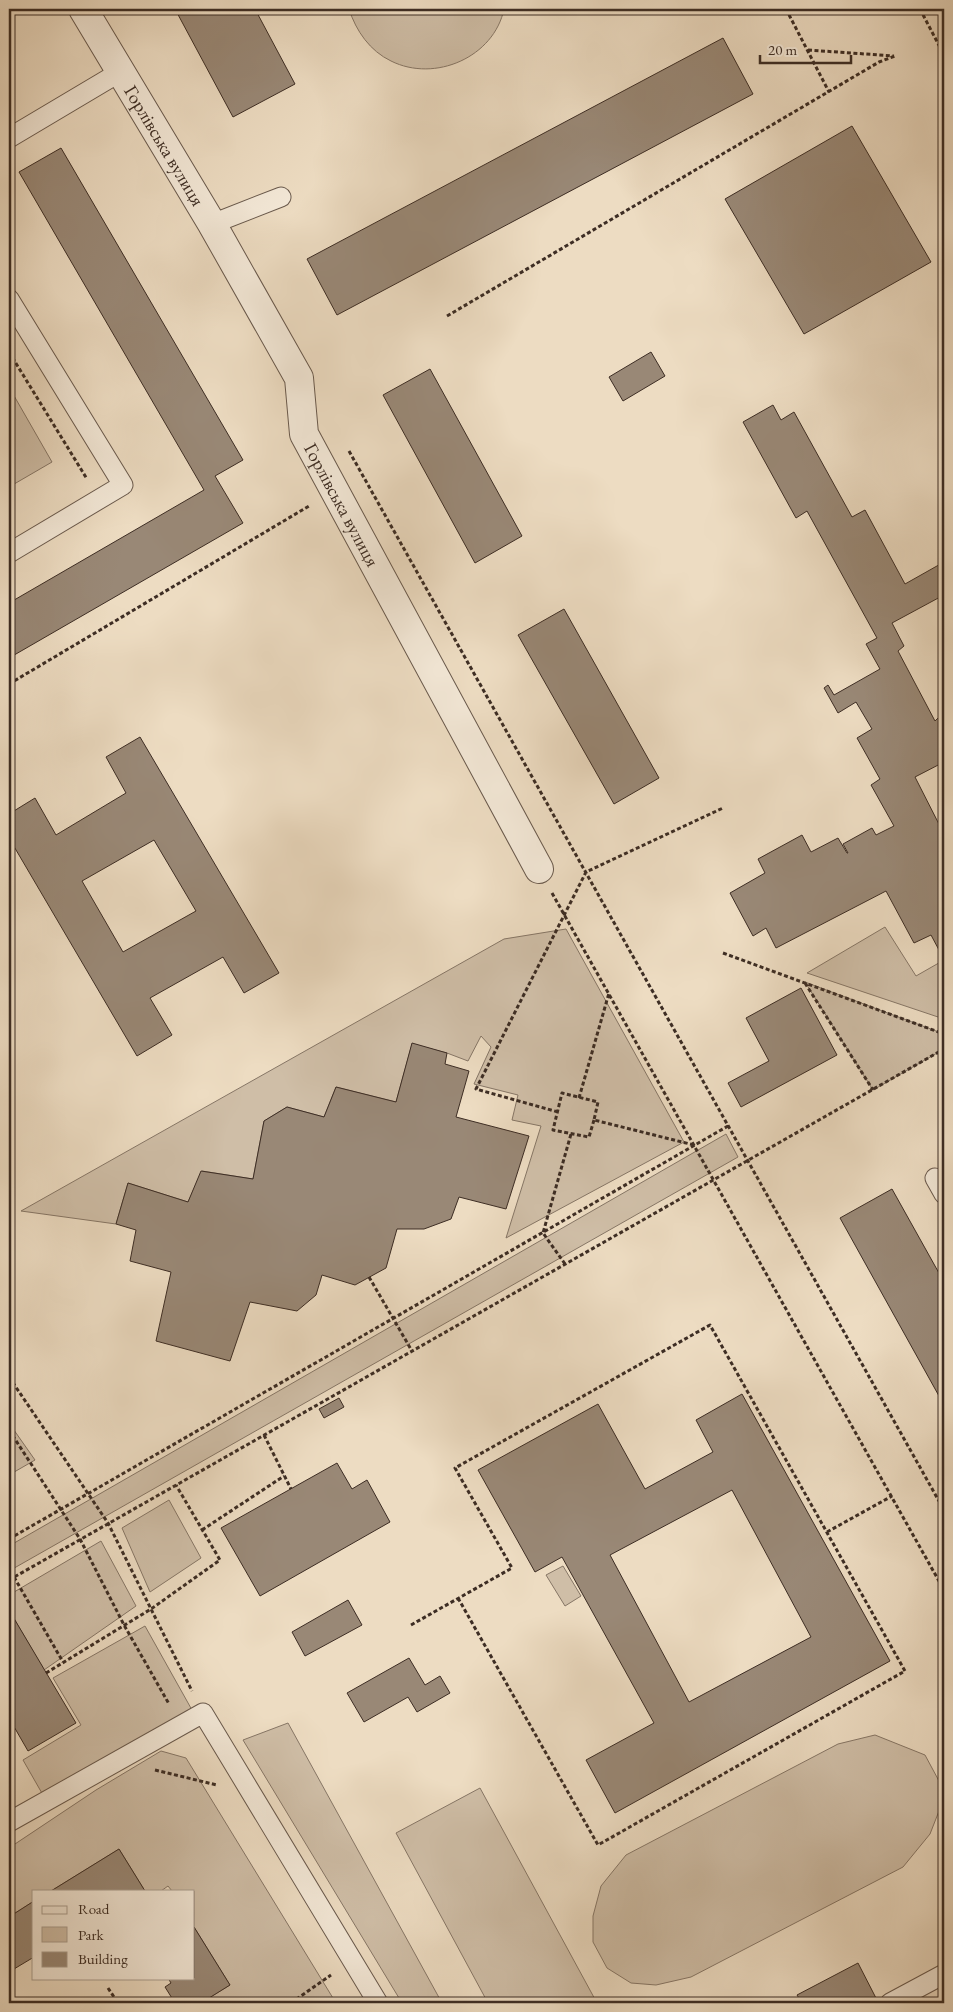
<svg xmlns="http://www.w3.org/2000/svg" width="953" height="2012" font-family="'EB Garamond',serif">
  <rect width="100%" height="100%" fill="#eddcc2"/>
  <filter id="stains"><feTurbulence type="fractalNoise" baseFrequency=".004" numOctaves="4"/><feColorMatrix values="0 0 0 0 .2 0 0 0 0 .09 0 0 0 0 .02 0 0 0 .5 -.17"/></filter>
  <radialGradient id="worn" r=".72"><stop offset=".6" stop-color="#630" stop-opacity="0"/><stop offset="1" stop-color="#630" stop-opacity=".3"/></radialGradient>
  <path fill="#cfbea7" stroke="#867666" d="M349,9H504C494,57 435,83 391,61C370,51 356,31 349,9Z
    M9,387L52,462L9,487Z
    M885,927L916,976L944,960V1019L807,973Z
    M566,929L684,1142L506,1238L541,1126L512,1120L518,1095L474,1084L491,1047L481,1036L468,1061L447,1053L412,1044L396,1102L336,1087L324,1117L287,1107L264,1121L253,1179L202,1171L188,1202L128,1183L116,1224L21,1211L504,939Z
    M805,982L944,1034V1049L873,1090Z
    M726,1134L738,1157L9,1571V1546Z
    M9,1423L35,1460L9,1475Z
    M169,1500L201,1558L150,1592L122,1528Z
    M101,1541L136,1606L44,1670L9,1610V1595Z
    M563,1566L581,1596L565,1606L546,1575Z
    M145,1626L192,1710L43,1795L23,1760L81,1725L53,1678Z
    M288,1723L442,2003H402L243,1740Z
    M875,1735L925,1755L939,1781V1811L930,1834L903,1867L691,1977L656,1985L631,1983L607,1968L593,1942V1916L601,1886L626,1855L838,1744Z
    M161,1751L186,1758L336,2003H201L230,1985L194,1927V1891H172L168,1886L161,1891H145L119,1849L51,1891H34V1901L9,1917V1848L96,1790Z
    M480,1788L597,2003H488L396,1833Z"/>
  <path fill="#998876" stroke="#3d2d24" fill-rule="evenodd" d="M175,9H255L295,84L233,117Z
    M723,38L753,94L337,315L307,259Z
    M852,126L931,262L804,334L725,199Z
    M61,148L243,460L215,476L243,523L9,658V603L204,490L19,172Z
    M651,352L665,376L623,401L609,377Z
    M430,369L522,536L475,563L383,395Z
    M773,405L781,420L794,412L852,517L865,510L905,584L944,562V600L942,596L892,623L904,646L898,651L935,721L942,714L944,719V762L915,777L944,834V947L939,950L931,935L914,943L886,891L776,948L766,928L753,936L730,893L765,873L758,859L802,835L811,852L838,838L847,853H848L843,844L872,828L876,835L894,826L871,785L880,779L857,738L872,729L856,702L838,713L824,688L828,685L834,695L880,669L866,644L877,638L807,511L796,518L743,422Z
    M564,609L659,778L614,804L518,635Z
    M140,737L279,973L244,993L223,957L150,998L172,1035L137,1056L9,838V814L35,798L56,835L126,793L106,757ZM154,840L196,911L123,952L82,881Z
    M801,988L837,1055L741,1107L728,1083L769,1061L746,1018Z
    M412,1043L447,1053L445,1064L469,1071L456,1117L529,1136L506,1209L459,1197L451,1219L424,1229H397L386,1268L355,1285L322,1275L316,1295L297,1311L250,1302L230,1361L156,1341L171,1272L130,1261L136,1230L116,1224L128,1183L188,1202L201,1171L253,1179L264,1121L287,1107L324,1117L336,1087L396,1102Z
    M892,1189L944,1282V1405L840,1218Z
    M742,1394L890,1661L615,1813L586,1760L654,1723L562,1557L535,1572L478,1470L598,1404L645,1489L713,1452L696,1420ZM732,1490L811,1637L689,1702L610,1555Z
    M339,1398L344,1407L324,1418L319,1409Z
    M337,1463L352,1489L367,1480L390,1522L260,1596L221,1528Z
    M348,1600L362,1625L305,1656L292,1632Z
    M9,1610L76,1723L28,1751L9,1718Z
    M409,1658L425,1685L440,1676L450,1693L417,1712L408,1697L364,1722L347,1693Z
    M119,1849L145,1891H51Z
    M34,1901V1957L9,1972V1917Z
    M194,1927L230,1985L201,2003H175L165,1987L171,1983L168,1978H194Z
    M858,1963L877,2000L872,2003H802L797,1995Z"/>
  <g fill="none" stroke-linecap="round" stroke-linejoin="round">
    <g stroke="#69594c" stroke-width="21">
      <path id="lane" d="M9,138L120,72
        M212,224L281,197
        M9,299L123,485L9,553
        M935,1178L944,1194
        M9,1822L203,1713L378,2003
        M890,2003L944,1974"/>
    </g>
    <g stroke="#69594c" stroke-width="30">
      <g id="street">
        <path id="s1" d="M83,9L212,224L299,378L304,434L539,869"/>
      </g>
    </g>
    <path stroke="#3d2d24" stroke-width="3" stroke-dasharray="4 2.5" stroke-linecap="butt" d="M786,9L829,92
      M920,9L944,55
      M808,50L894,56
      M447,316L879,62L895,56
      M9,352L87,479
      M349,451L944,1510
      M9,684L309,506
      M552,893L944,1590
      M723,953L944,1034
      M805,983L873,1090
      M579,1098L609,993
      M558,1112L476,1089L586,872L723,808
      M594,1120L589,1137L553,1130L562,1093L598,1102L594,1120L694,1145
      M565,1264L543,1233L571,1134
      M369,1277L412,1351
      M9,1377L108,1523L192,1691
      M9,1430L80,1539L124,1625L169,1704
      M264,1435L291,1489
      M202,1530L284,1476
      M827,1532L892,1496
      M9,1539L728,1126
      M14,1577L63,1662
      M9,1580L944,1049
      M411,1625L512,1568L455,1468L710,1325L905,1671L598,1845L458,1598
      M46,1673L151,1609L220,1560L176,1485
      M155,1770L217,1785
      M108,1988L118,2003
      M291,2003L331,1975"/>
    <use href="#lane" stroke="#f3e8d7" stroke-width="19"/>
    <use href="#street" stroke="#f3e8d7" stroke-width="28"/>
  </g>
  <g text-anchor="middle" stroke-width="4.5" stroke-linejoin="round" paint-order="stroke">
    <g font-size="19" fill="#3d2d24" stroke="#f3e8d7">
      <text dy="7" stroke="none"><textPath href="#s1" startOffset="159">Горлівська вулиця</textPath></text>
      <text dy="7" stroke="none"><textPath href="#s1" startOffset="564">Горлівська вулиця</textPath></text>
    </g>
  </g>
  <rect width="953" height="2012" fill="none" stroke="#eddcc2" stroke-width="30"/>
  <rect x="10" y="10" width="933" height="1992" fill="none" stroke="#3d2d24" stroke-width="2.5"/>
  <rect x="15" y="15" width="923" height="1982" fill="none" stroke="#3d2d24"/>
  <rect x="32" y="1890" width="162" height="90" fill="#f3e8d7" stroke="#aa9d8f"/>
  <rect x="42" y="1906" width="25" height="8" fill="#f3e8d7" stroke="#aa9d8f"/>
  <text x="78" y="1914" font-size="15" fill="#3d2d24">Road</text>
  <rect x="42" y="1927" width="25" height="15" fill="#cfbea7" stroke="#aa9d8f"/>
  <text x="78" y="1940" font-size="15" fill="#3d2d24">Park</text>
  <rect x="42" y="1952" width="25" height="15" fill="#998876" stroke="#aa9d8f"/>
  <text x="78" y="1964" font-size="15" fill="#3d2d24">Building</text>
  <path d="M760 55v8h91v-8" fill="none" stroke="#3d2d24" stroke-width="2.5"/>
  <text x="768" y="55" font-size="15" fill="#3d2d24" stroke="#f3e8d7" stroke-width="4" paint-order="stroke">20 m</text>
  <rect width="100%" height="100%" filter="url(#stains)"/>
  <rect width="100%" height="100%" fill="url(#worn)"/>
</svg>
